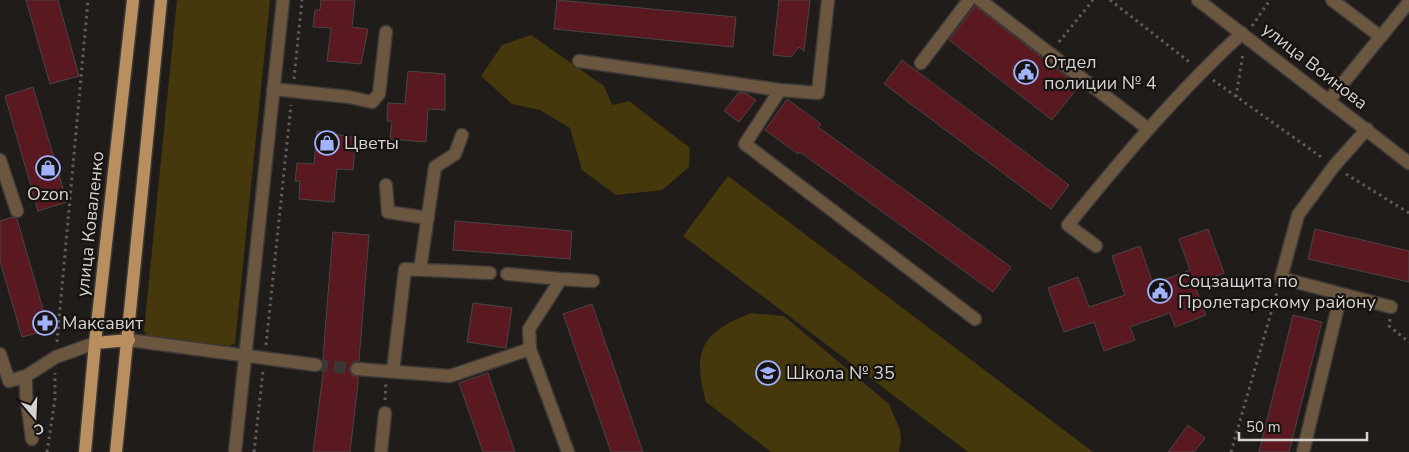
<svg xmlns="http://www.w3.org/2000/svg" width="1409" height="452" font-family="'Nunito Sans',sans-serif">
  <rect width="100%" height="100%" fill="#201c1a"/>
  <path fill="#44380c" d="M177,0H270L235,343L229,346L147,336L144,331Z
    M531,35L604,86L612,105L629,101L690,148L689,167L662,190L616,195L582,170L570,128L540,110L512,104L481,76L502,45Z
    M728,176L1093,452H968L683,236Z
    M751,313L784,316L889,404L900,430L901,440L899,452H771L706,402C692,350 701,333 751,313Z"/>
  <path fill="#5a1820" stroke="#4a4545" d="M26,0H58L79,76L50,84Z
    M321,0H355L352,27L368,29L361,64L327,61L331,28L313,27L315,10H320Z
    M557,0L736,17L733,47L554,29Z
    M779,0H810L804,51L799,47L791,57L773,55Z
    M975,6L1079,86L1052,120L949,40Z
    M902,60L1069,185L1051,209L884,84Z
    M408,71L445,74V110L428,109L426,142L390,139L392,121H387L388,103L405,104Z
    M33,87L67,202L38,211L5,96Z
    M739,92L747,94L756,100L739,122L724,111Z
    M787,99L821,124L818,127L1011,267L993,292L800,152L798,154L765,130Z
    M317,131L356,138L353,170L337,169L334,202L299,199L300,181H295L297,163L314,164Z
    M12,217L17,219L49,330L22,337L0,261V221Z
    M455,221L572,231L570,259L453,250Z
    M1208,229L1224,273L1194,284L1206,315L1175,327L1170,313L1130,327L1135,340L1104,351L1094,322L1064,332L1048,288L1078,277L1089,307L1125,295L1112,256L1140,246L1153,284L1190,270L1179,239Z
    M1315,229L1409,251V282L1308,259Z
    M333,232L369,235L359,361L353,362L349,369L352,375L358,377V383L350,452H313L324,366L323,357Z
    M473,303L512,308L506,348L467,342Z
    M592,304L643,452H611L563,314Z
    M1293,315L1322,322L1289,452H1259Z
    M488,373L515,452H483L459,383Z
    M1188,425L1205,438L1194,452H1168Z"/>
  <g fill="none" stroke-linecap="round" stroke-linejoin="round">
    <path stroke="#3b3735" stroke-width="12" stroke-dasharray="12 6" stroke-linecap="butt" d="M316,365L357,369"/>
    <g stroke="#3d3937" stroke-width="15">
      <path id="minor" d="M828,0L818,93L780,90L745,144L975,319
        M980,0L1147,128
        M1198,0L1409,163
        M1332,0L1381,37
        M579,61L780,90
        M921,63L969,0
        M273,89L349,97L372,102L379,94L386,32
        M1330,99L1409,2
        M1367,129L1334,166L1298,215L1281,278L1391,307
        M0,160L17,211
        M386,185L388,212L428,218
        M1096,246L1068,225C1124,156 1177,93 1242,33
        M420,270L435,167L455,154L462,135
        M507,274L561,279L529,329L530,349
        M561,279L593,281
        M129,340L316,365
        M0,354L9,381L26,376L56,357L95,343
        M357,369L450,376L530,349L568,452
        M393,371L405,269L490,273
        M26,376V394L32,439
        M235,452L283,0
        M381,452L385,413
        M1303,452L1341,294"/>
    </g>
    <g stroke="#3d3937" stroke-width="15">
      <path id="major" d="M95,343L129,340
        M85,452L95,343L133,0
        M116,452L161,0"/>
    </g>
    <path stroke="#615d5c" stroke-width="3" stroke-dasharray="2.5 4" stroke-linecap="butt" d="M1110,0L1192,64
      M1252,26L1270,0
      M1059,42L1093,0
      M294,79L302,0
      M1213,80L1324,159
      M1236,97L1243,53
      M1346,174L1409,213
      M1390,319L1389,326L1409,342
      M57,342L88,0
      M266,345L291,105
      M385,400L386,383
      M47,452L55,399V373
      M254,452L263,371
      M1231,452L1277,292"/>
    <use href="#minor" stroke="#6b5640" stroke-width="12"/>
    <use href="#major" stroke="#ba8f60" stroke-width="12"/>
  </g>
  <defs>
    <g id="civic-ring" transform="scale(1.25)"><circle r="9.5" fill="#161311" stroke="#a3b2fd" stroke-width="1.5"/><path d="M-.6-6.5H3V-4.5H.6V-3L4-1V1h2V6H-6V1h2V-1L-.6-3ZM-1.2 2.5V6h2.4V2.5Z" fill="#a3b2fd"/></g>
    <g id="shop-ring" transform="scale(1.25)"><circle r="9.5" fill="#161311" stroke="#a3b2fd" stroke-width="1.5"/><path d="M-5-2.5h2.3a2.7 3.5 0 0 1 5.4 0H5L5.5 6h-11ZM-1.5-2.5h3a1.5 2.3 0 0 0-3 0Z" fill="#a3b2fd"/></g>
    <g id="pharmacy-ring" transform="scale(1.25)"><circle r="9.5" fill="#161311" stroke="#a3b2fd" stroke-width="1.5"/><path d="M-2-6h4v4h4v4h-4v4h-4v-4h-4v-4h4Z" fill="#a3b2fd"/></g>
    <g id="school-ring" transform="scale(1.25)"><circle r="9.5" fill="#161311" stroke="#a3b2fd" stroke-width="1.5"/><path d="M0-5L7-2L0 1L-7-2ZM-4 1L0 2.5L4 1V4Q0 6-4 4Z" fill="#a3b2fd"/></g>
  </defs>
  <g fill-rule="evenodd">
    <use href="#civic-ring" x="1026" y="72"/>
    <use href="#shop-ring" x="327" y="143"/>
    <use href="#shop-ring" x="48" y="168"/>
    <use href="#civic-ring" x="1160" y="291"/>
    <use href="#pharmacy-ring" x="45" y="323"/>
    <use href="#school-ring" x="768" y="373"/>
  </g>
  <g text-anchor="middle" stroke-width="4.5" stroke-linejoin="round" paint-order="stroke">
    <g font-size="18" fill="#d5d2d1" stroke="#161311" text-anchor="start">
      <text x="1044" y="68">Отдел<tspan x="1044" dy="21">полиции № 4</tspan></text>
      <text x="344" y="149">Цветы</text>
      <text x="48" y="200" text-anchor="middle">Ozon</text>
      <text x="1178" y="287">Соцзащита по<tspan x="1178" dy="21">Пролетарскому району</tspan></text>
      <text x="62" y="329">Максавит</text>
      <text x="786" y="379">Школа № 35</text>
    </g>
    <g font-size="18" fill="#d5d2d1" stroke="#161311">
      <text transform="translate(1315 66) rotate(38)" y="6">улица Воинова</text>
      <text transform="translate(90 224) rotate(-84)" y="6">улица Коваленко</text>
    </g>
  </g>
  <g transform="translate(35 417) rotate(161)" stroke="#161311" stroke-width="4" paint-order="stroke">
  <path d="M0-4L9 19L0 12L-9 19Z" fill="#d5d2d1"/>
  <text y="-8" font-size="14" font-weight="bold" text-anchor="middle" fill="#d5d2d1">С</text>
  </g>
  <path d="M1239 432v8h128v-8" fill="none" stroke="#d5d2d1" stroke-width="2.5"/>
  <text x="1246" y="432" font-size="15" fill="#d5d2d1" stroke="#161311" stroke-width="4" paint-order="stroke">50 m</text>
</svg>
